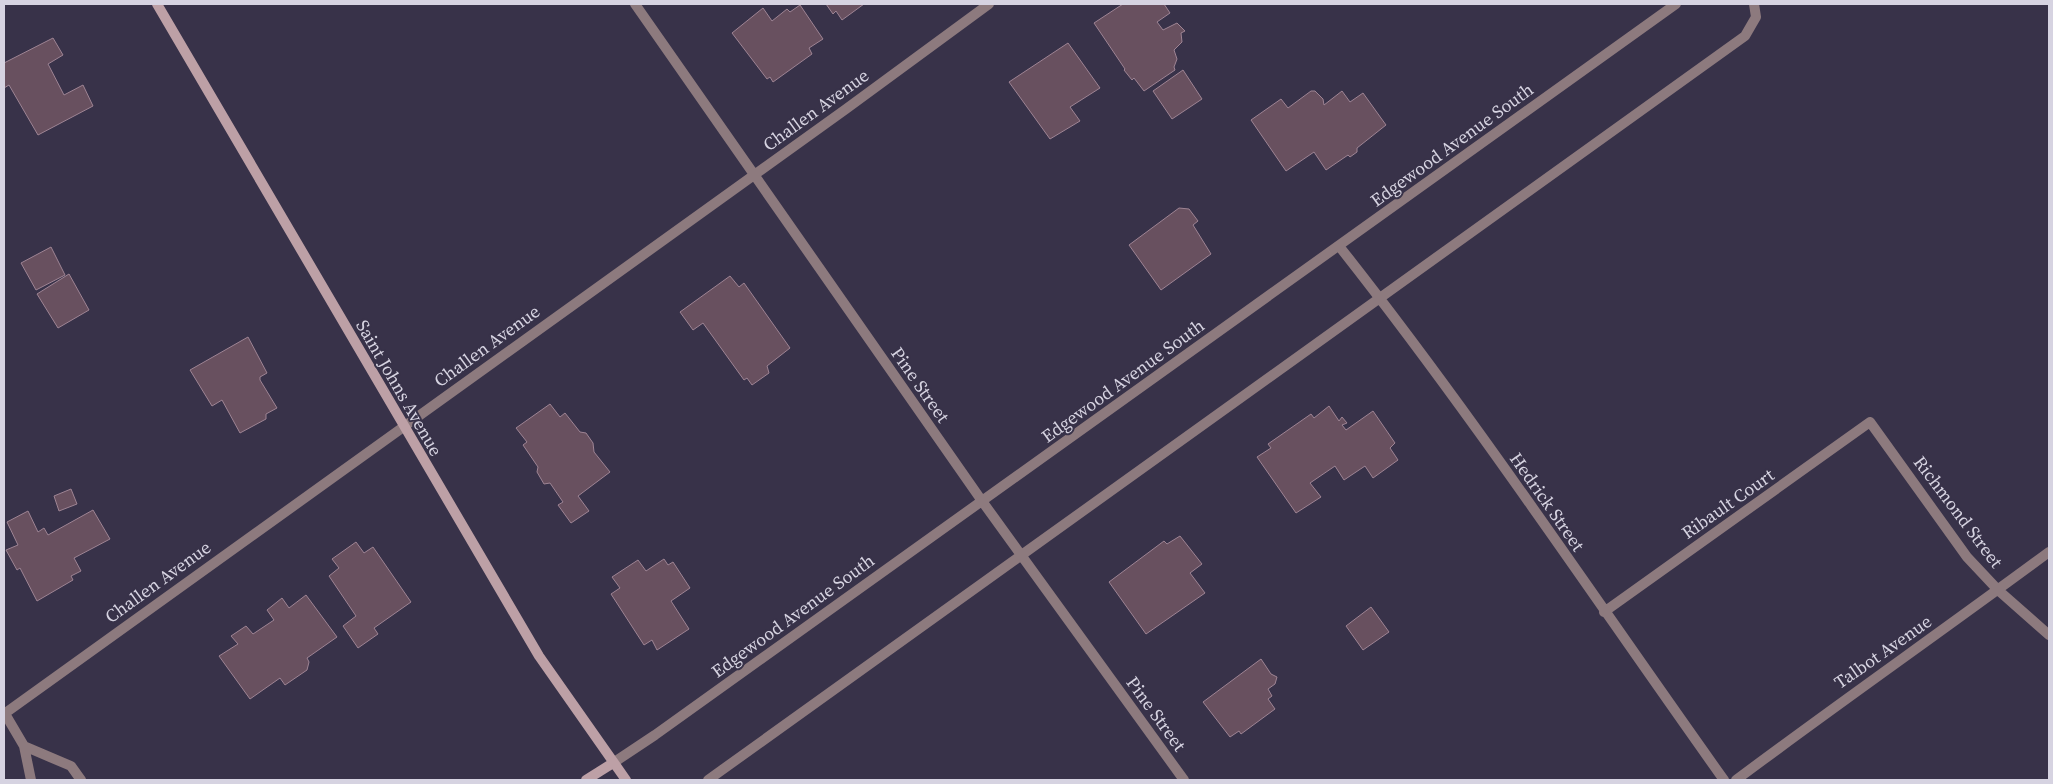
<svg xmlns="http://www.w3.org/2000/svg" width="2053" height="784" font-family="'Source Serif 4',serif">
  <rect width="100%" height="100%" fill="#383249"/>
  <path fill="#68505f" stroke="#9e8494" d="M826,4H864L842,20L836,11L833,14Z
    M1123,4H1164L1170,13L1157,22L1163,30L1177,23L1185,31L1181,33L1182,42L1174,50L1177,59L1174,67L1175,70L1144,91L1134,78L1132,80L1124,70L1125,69L1094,23Z
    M800,5L823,39L809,48L812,54L773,82L770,77L767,79L732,33L763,8L772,21L787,9L790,12Z
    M53,38L63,55L48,64L64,95L83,85L93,106L38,135L9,85L4,88V63Z
    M1068,43L1100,88L1070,107L1080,121L1050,139L1009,82Z
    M1183,70L1202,99L1172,119L1153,91Z
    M1311,91H1315L1323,99L1324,105L1342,91L1350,102L1363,93L1386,125L1357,148V152L1350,157L1348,155L1326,170L1314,152L1286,171L1251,120L1281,99L1288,108Z
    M1179,208L1189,209L1198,221L1193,225L1211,254L1161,290L1129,245Z
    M51,247L65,275L36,290L21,263Z
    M69,274L89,310L58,328L37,294Z
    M730,276L739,287L744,283L790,348L767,366L769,373L752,385L747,378L744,380L703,323L693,330L680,312Z
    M248,337L267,373L260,377V380L277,408L266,414V419L240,433L222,400L212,406L190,370Z
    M550,404L560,417L565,413L580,432L586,433L593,443L594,452L610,472L578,496L589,511L571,523L558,505L563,502L550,483L544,484L537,472L538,467L523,445L527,442L516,428Z
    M1329,406L1339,421L1342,417L1347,423L1342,425L1346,430L1373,411L1395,443L1390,448L1398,460L1373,478L1365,466L1344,480L1335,466L1310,483L1321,497L1296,513L1257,457L1271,448L1268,444L1311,414L1314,418Z
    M71,489L77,504L59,511L54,496Z
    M93,510L110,539L74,558L81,571L71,576L73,580L37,601L20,568L17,570L6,550L18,545L7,522L28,511L38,532L44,528L48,535Z
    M1180,536L1202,564L1190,573L1205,593L1146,634L1109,582L1164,541L1167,544Z
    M356,542L364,553L373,547L411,602L374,628L378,634L358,648L343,626L356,616L329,576L339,568L332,559Z
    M664,559L668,565L673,562L690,588L671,601L689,629L657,650L652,640L644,645L611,594L620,588L612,577L638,560L646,571Z
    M306,595L337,637L307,658L309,662L307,670L285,685L280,678L250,699L219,656L238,644L231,636L246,626L253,634L274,620L267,610L282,598L289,608Z
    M1371,607L1389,632L1363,650L1346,626Z
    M1261,659L1271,674L1277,677L1275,684L1268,689L1272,696L1268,699L1275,709L1241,734L1239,731L1230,737L1203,702Z"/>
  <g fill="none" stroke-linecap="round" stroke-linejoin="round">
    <path stroke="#8d7a7e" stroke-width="10" d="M635,4L982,501L1184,780
      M1339,246C1475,418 1597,602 1724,780
      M1604,612L1870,422L1967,557L1998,590L2049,635
      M4,712L24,746L71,766L81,780
      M4,714L846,109L989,4
      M24,746L31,780
      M613,763L655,735L1676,4
      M708,780L1745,36L1756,17L1754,4
      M1736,780C1839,703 1945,629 2049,552"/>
    <path stroke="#bda0a6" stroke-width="10" d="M157,4L539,656L626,780
      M586,780L613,763"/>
  </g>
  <g text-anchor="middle" stroke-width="4" stroke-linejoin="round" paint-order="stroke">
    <g font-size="18" fill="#d6d3e1" stroke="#383249">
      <text transform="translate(816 110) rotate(-36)" y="6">Challen Avenue</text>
      <text transform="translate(1452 145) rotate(-36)" y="6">Edgewood Avenue South</text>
      <text transform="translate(487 346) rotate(-36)" y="6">Challen Avenue</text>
      <text transform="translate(1123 381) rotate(-36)" y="6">Edgewood Avenue South</text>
      <text transform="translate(920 385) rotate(55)" y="6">Pine Street</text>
      <text transform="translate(399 388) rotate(60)" y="6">Saint Johns Avenue</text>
      <text transform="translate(1547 502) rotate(55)" y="6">Hedrick Street</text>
      <text transform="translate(1728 504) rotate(-35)" y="6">Ribault Court</text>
      <text transform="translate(1958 512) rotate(53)" y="6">Richmond Street</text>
      <text transform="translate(158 582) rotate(-36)" y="6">Challen Avenue</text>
      <text transform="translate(793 616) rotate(-36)" y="6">Edgewood Avenue South</text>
      <text transform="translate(1883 652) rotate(-35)" y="6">Talbot Avenue</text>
      <text transform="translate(1156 714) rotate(54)" y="6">Pine Street</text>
    </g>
  </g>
  <rect width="2053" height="784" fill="none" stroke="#d6d3e1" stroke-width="10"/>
</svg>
